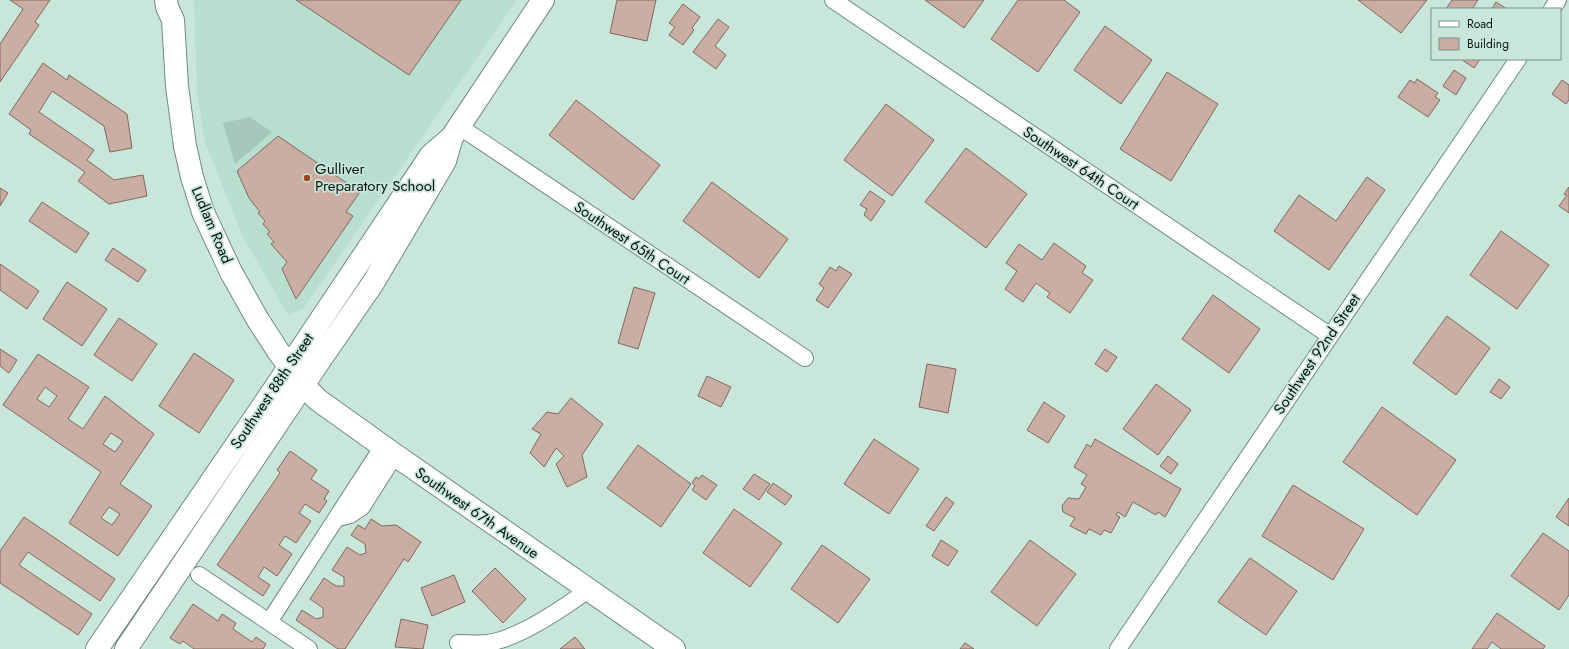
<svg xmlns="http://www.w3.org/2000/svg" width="1569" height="649" font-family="Jost,sans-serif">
  <rect width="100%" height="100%" fill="#c8e7da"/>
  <path fill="#b7dece" d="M194,0H517L303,309L288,315L243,237L205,142L197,91Z"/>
  <path fill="#a5c8ba" d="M250,117L272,132L235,164L223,123Z"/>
  <path fill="#caaea4" stroke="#82685f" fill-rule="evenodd" d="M10,0H50L35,22L39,25L0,82V44L23,9Z
    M296,0H461L409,75Z
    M617,0H656L647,41L610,33Z
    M925,0H984L964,28Z
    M1018,0H1064L1080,12L1038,72L991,39Z
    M1358,0H1427L1401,33Z
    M1452,0H1478L1472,9H1446Z
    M1496,2L1507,9H1492Z
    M683,4L700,17L692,28L694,30L683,45L669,35L675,27L669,23Z
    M718,19L729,27L715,46L726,55L716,69L693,52Z
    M1105,26L1152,60L1121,104L1074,70Z
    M1461,59H1480L1474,68Z
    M43,63L67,80L69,75L127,114L132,148L110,152L104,126L52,91L39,112L94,150L87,160L114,180L143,175L147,196L109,204L78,181L85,172L29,134L31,130L9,114Z
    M1454,70L1466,78L1456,95L1443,86Z
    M1167,72L1218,104L1171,181L1120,149Z
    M1417,79L1438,93L1435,97L1440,100L1428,117L1398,97L1410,80L1415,83Z
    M1562,80L1569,85V100L1566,104L1552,94Z
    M576,100L660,165L633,200L549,135Z
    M886,104L934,140L892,196L844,160Z
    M278,136L360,192L346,212L353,216L296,299L282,269L287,262L271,244L274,242L267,234L270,232L263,224L265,221L258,213L260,212L249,198L237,171Z
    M966,148L1027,194L986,248L925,202Z
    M1367,177L1385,190L1329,270L1274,231L1299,195L1336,221Z
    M712,182L788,239L759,278L683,221Z
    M1569,187V213L1559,206L1567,195L1564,194Z
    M0,188L8,193L0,206Z
    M870,191L885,201L871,221L864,215L867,209L860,205Z
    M42,202L89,233L76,253L29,221Z
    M1501,231L1549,265L1517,309L1470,275Z
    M1054,243L1086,266L1082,273L1093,280L1070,313L1047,297L1050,293L1036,283L1023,302L1005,289L1017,271L1006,263L1019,244L1042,260Z
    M113,248L146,270L138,282L105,260Z
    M0,264L39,291L27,309L0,290Z
    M839,266L852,274L828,308L816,300L824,288L819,284L830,267L836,271Z
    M67,282L107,309L82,346L43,319Z
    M634,287L655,293L638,349L618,343Z
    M1213,295L1260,329L1229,373L1182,339Z
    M1447,316L1490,348L1456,395L1413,363Z
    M119,318L157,344L132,381L94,355Z
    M0,349L17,360L9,373L0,366Z
    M1105,349L1117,357L1107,372L1095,364Z
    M194,353L234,380L199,433L159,406Z
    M38,354L89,387L68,419L83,429L105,396L154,434L120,484L152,506L118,556L69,523L101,472L3,405ZM45,387L57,396L49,407L37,399ZM111,433L123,441L115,452L103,444ZM109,507L120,514L112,525L101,518Z
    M927,364L956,369L948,413L919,407Z
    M707,376L731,387L721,407L698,396Z
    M1499,379L1510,387L1501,399L1490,392Z
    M1156,384L1191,410L1158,455L1123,429Z
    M571,398L603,424L582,455L587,477L567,487L556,464L564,456L556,448L544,467L530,453L541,434L532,429L547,412L558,414Z
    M1044,402L1065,416L1048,443L1027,430Z
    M1382,407L1456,460L1417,515L1343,462Z
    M874,439L919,469L889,514L844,484Z
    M1095,439L1181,489L1165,517L1158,512L1156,515L1133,502L1125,517L1118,512L1116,515L1120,517L1111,533L1104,530L1101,535L1089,529L1086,534L1070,526L1075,518L1063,512L1062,506L1068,498L1079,499L1086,487L1081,484L1087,475L1074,467L1087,444L1091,447Z
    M638,445L691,484L661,527L607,488Z
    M290,451L317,470L311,479L329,491L324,499L327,501L319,513L305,504L299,513L311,521L296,543L285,536L279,545L292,554L277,576L264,567L258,577L270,585L263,596L217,565L280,473L277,470Z
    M1168,456L1178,464L1171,474L1160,466Z
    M754,474L770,484L759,500L743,489Z
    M702,475L717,485L706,500L692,490L695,486L692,483L696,477L699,479Z
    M773,483L792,496L785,505L767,492Z
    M1293,485L1364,529L1333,580L1262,536Z
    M946,497L954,503L934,531L926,526Z
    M1569,498V526L1556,517Z
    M734,509L782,543L750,587L703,553Z
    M24,517L115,579L100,601L28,552L19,565L92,614L78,635L0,583V551Z
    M371,519L382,526L396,525L421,542L408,562L404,559L345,649H338L296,620L302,610L316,619L323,617V608L310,599L324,578L336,586H344V577L332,570L347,547L360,555L366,553L365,544L351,535L358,525L365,529Z
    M1543,533L1569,551V595L1559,610L1511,576Z
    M941,540L958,551L948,566L932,556Z
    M1030,540L1076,574L1037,626L991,592Z
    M822,545L870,579L838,623L791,589Z
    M1250,558L1297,591L1266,635L1218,602Z
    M495,568L526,599L503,623L472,591Z
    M454,575L465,602L432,616L421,588Z
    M193,604L218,621L222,614L236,623L233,629L252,642L256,637L266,644L263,649H194L183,641L180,644L170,638Z
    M1497,613L1545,646L1543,649H1501L1492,642L1487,649H1472Z
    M401,619L428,625L423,649L395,647Z
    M575,637L585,649H560Z
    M965,643L974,649H960Z"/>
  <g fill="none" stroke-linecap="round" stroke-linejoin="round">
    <g stroke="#6f8b7f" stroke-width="18">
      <path id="street" d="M833,0L1329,335
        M1552,9L1558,0
        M460,127L805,358
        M338,518L350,515L362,507L395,455
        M199,575L309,649
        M269,622L383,446
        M458,643C467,643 479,644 488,643C520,638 562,609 588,590
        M1118,649L1518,59"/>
    </g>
    <g stroke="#6f8b7f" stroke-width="24">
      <path id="secondary" d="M166,0L167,7L173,20L177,86L185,146L192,177L203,212L231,272L258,320L278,351L303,385L318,400L395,455L674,649
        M97,649L273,391L431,155L452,137L543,0
        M126,649L320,360L373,283L445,161L452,137"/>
    </g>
    <use href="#street" stroke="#fff" stroke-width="16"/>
    <use href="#secondary" stroke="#fff" stroke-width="22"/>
  </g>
  <circle fill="#a74118" stroke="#c8e7da" stroke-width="1.5" cx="307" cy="178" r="4"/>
  <g text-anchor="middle" stroke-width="3.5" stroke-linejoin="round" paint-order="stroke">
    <g font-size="15" fill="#08130f" stroke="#c8e7da">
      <text transform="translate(1081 168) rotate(34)" y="5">Southwest 64th Court</text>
      <text transform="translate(212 225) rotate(67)" y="5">Ludlam Road</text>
      <text transform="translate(632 243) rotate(34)" y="5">Southwest 65th Court</text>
      <text transform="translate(1317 354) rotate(-56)" y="5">Southwest 92nd Street</text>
      <text transform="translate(272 391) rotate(-56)" y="5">Southwest 88th Street</text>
      <text transform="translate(477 513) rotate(35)" y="5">Southwest 67th Avenue</text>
    </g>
    <g font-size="15" fill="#08130f" stroke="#c8e7da" text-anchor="start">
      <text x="315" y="174">Gulliver<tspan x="315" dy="17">Preparatory School</tspan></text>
    </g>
  </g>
  <rect x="1431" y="8" width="130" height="52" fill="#c8e7da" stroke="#7b9289"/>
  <rect x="1439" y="21" width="20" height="6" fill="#ffffff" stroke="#7b9289"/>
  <text x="1467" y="28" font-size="12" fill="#08130f">Road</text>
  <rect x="1439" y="38" width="20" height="12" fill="#caaea4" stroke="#7b9289"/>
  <text x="1467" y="48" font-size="12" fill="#08130f">Building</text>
</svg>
